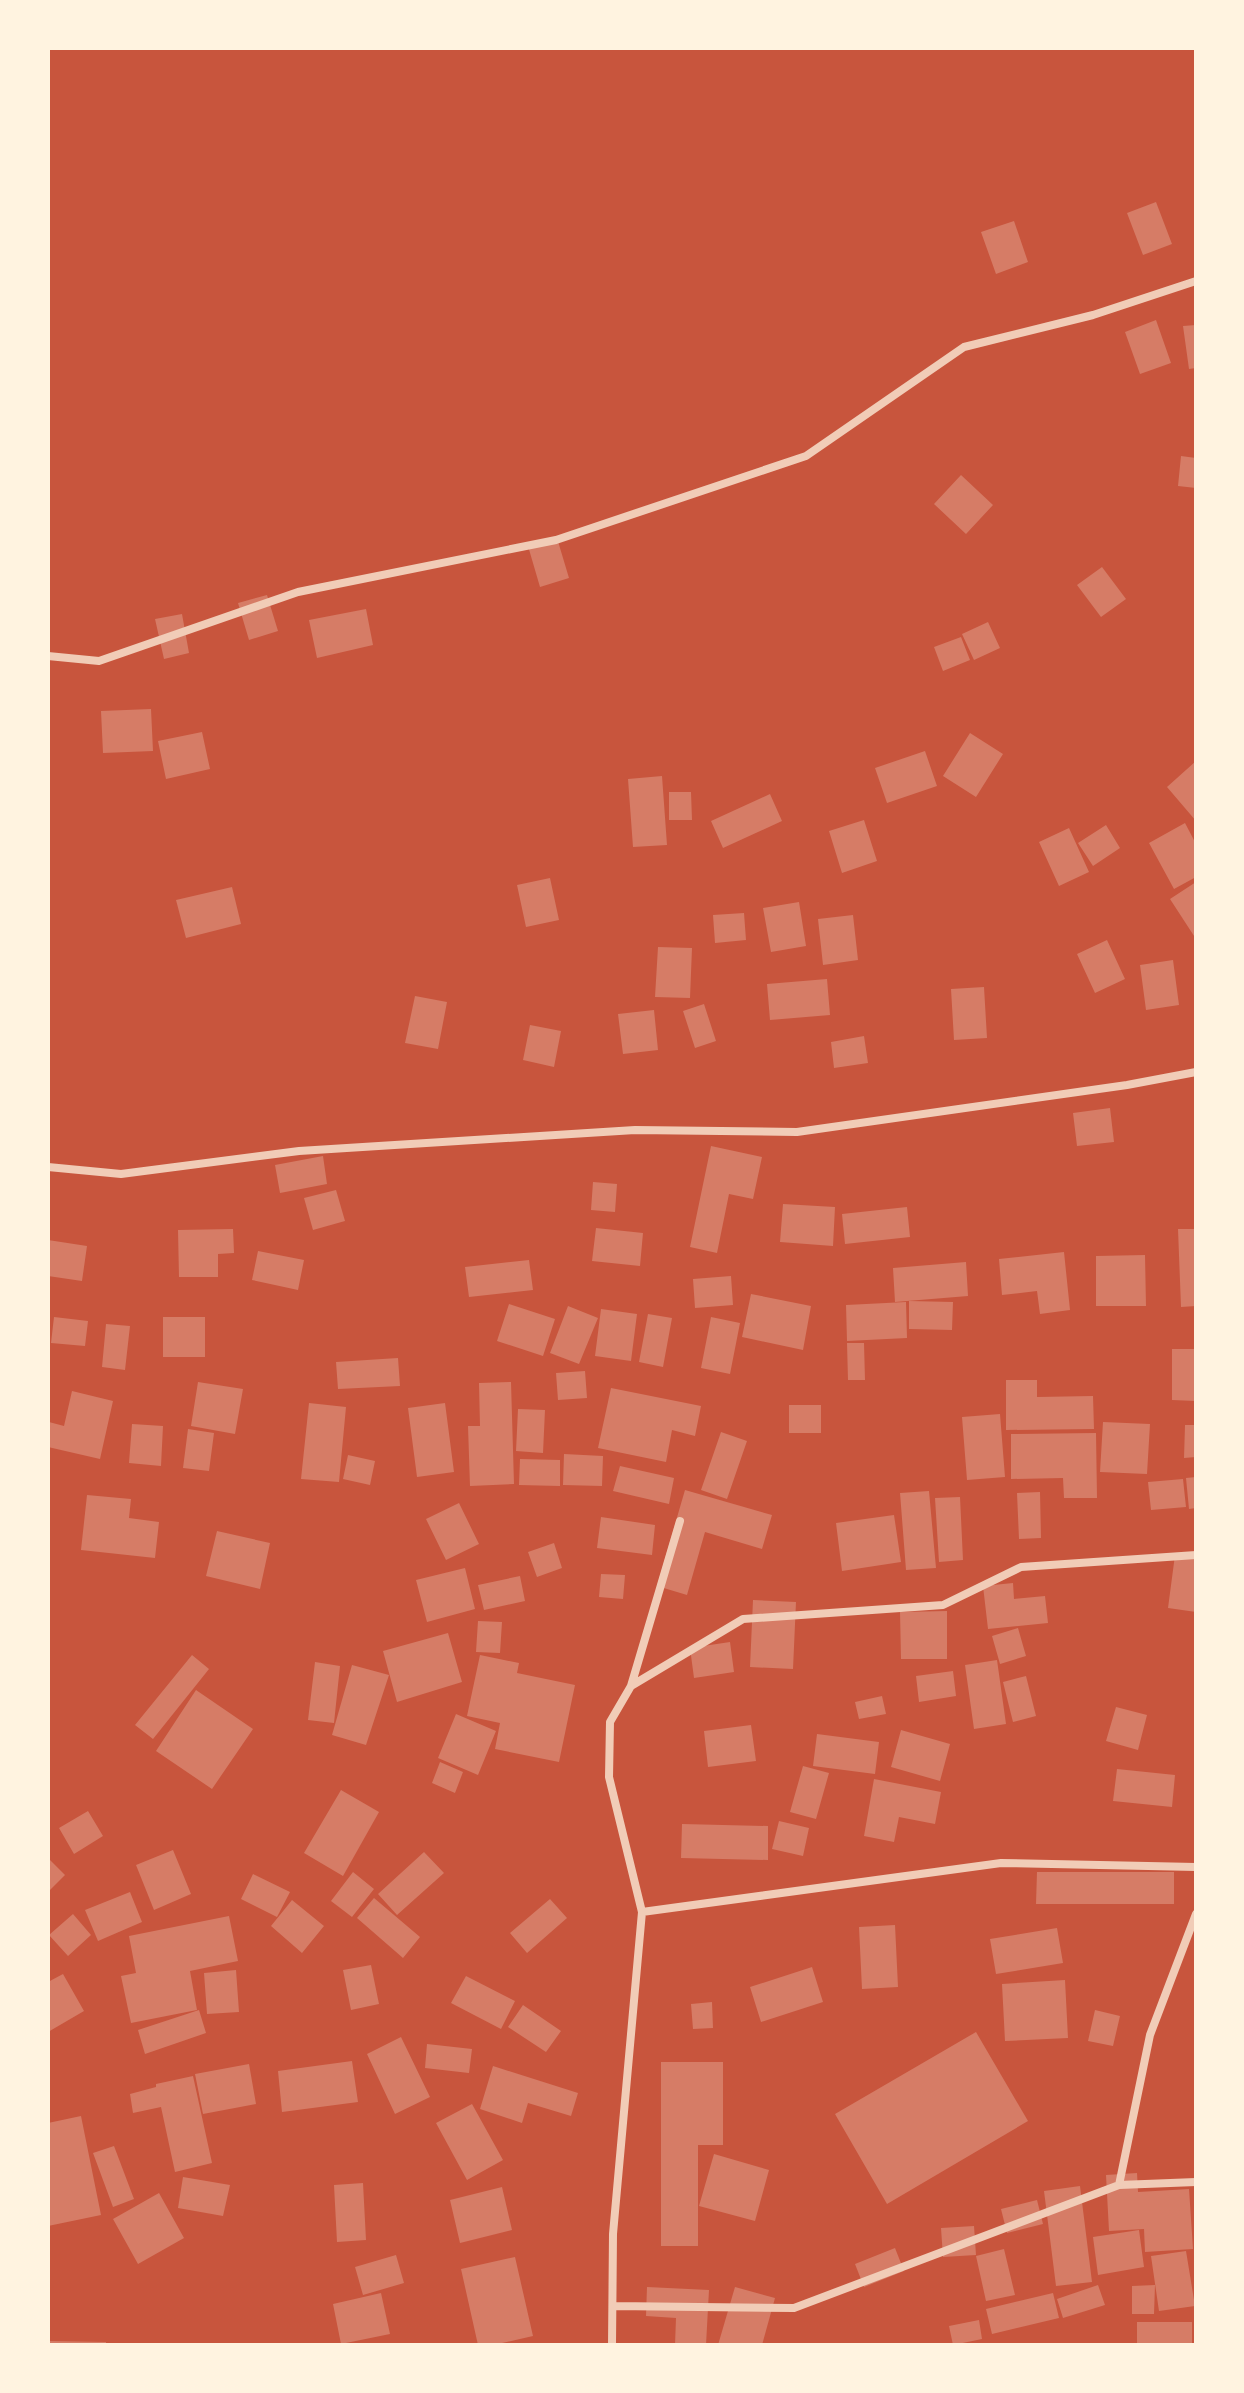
<svg xmlns="http://www.w3.org/2000/svg" width="1244" height="2393" font-family="'Fira Sans Condensed',sans-serif">
  <rect width="100%" height="100%" fill="#c8553d"/>
  <path fill="#d67c66" d="M1156,202L1172,244L1143,255L1127,213Z
    M1014,221L1028,262L996,274L981,232Z
    M1156,320L1171,363L1140,374L1125,332Z
    M1196,325V368L1189,369L1183,326Z
    M1181,456L1196,458V488L1178,486Z
    M961,475L993,505L966,534L934,504Z
    M557,538L569,578L540,587L528,546Z
    M1102,567L1126,599L1101,617L1077,585Z
    M267,595L278,631L249,640L238,603Z
    M366,609L373,645L317,658L309,620Z
    M182,614L189,653L164,659L155,619Z
    M988,622L1000,648L974,660L962,634Z
    M961,637L970,660L943,671L934,647Z
    M151,709L153,751L103,753L101,711Z
    M202,732L210,769L166,779L158,741Z
    M970,733L1003,754L976,797L943,776Z
    M925,751L937,786L887,803L875,768Z
    M1196,761V821L1167,787Z
    M662,776L667,845L633,847L628,779Z
    M669,792H691L692,820H669Z
    M770,794L782,821L723,848L711,821Z
    M864,820L877,861L842,873L829,831Z
    M1185,823L1196,844V877L1174,889L1149,843Z
    M1106,825L1120,848L1093,866L1078,843Z
    M1069,828L1089,872L1059,886L1039,842Z
    M550,878L559,920L526,927L517,885Z
    M1196,882V939L1170,899Z
    M232,887L241,924L186,938L176,900Z
    M799,902L806,946L771,952L763,908Z
    M744,913L746,940L715,943L713,915Z
    M853,915L858,960L823,965L818,919Z
    M1107,940L1125,979L1095,993L1077,954Z
    M658,947L692,948L690,998L655,997Z
    M1173,960L1179,1005L1146,1010L1140,965Z
    M827,979L830,1015L770,1020L767,984Z
    M984,987L987,1038L954,1040L951,989Z
    M415,996L447,1002L438,1049L405,1043Z
    M704,1004L716,1041L695,1048L683,1011Z
    M654,1010L658,1050L623,1054L618,1014Z
    M530,1025L561,1031L554,1067L523,1060Z
    M864,1036L868,1063L834,1068L831,1042Z
    M1110,1108L1114,1142L1077,1146L1073,1113Z
    M711,1146L762,1157L753,1199L729,1194L717,1253L690,1247Z
    M323,1156L327,1184L280,1193L275,1165Z
    M593,1182L617,1184L615,1212L591,1210Z
    M336,1190L345,1221L313,1230L304,1198Z
    M783,1204L835,1207L833,1246L780,1242Z
    M907,1207L910,1237L845,1244L842,1214Z
    M596,1228L643,1233L640,1266L592,1261Z
    M233,1229L234,1253L218,1254V1277H179L178,1230Z
    M1178,1229H1196V1306L1181,1307Z
    M48,1240L87,1246L82,1281L48,1276Z
    M258,1251L304,1260L298,1290L252,1280Z
    M1064,1252L1070,1310L1040,1314L1037,1291L1002,1295L999,1259Z
    M1145,1255L1146,1306H1096V1256Z
    M529,1260L533,1290L469,1297L465,1267Z
    M966,1262L968,1296L895,1302L893,1268Z
    M731,1276L733,1305L695,1308L693,1279Z
    M751,1294L811,1306L803,1350L742,1337Z
    M909,1301L953,1302L952,1330L909,1329Z
    M906,1302L907,1338L847,1341L846,1305Z
    M509,1304L555,1319L543,1356L497,1341Z
    M568,1306L598,1318L579,1364L550,1353Z
    M601,1309L637,1314L631,1361L595,1356Z
    M648,1314L672,1318L663,1367L639,1362Z
    M54,1317L88,1321L85,1346L51,1343Z
    M163,1317H205V1357H163Z
    M711,1317L740,1323L730,1374L701,1368Z
    M106,1324L130,1326L125,1370L102,1367Z
    M847,1343H864L865,1380H848Z
    M1172,1349H1196V1401L1172,1400Z
    M398,1358L400,1386L338,1389L336,1362Z
    M585,1371L587,1398L558,1400L556,1373Z
    M1006,1380H1037V1397L1093,1396L1094,1429L1006,1430Z
    M198,1382L243,1389L235,1434L191,1426Z
    M511,1382L514,1484L470,1486L468,1426H480L479,1383Z
    M611,1388L701,1406L695,1436L672,1430L666,1462L598,1448Z
    M72,1391L113,1401L100,1459L48,1447L49,1422L64,1426Z
    M309,1403L346,1407L339,1482L301,1479Z
    M445,1403L454,1472L417,1477L408,1408Z
    M789,1405H821V1433H789Z
    M518,1409L545,1410L543,1453L516,1451Z
    M1000,1414L1005,1477L967,1480L962,1417Z
    M1103,1422L1150,1424L1147,1474L1100,1472Z
    M132,1424L163,1426L161,1466L129,1463Z
    M1185,1425H1196V1457L1184,1458Z
    M188,1429L214,1433L209,1471L183,1468Z
    M721,1432L747,1441L727,1499L701,1490Z
    M1096,1433L1097,1498H1064L1063,1478L1011,1479V1434Z
    M564,1454L603,1456L602,1486L563,1485Z
    M348,1455L375,1461L370,1485L343,1479Z
    M520,1459L560,1460V1486L519,1485Z
    M620,1466L674,1478L669,1504L613,1491Z
    M1196,1477V1508L1189,1509L1186,1478Z
    M1183,1479L1186,1507L1151,1510L1148,1482Z
    M685,1490L772,1515L762,1549L705,1532L687,1595L657,1586Z
    M929,1491L936,1568L906,1570L900,1493Z
    M1040,1492L1041,1538L1019,1539L1017,1493Z
    M87,1495L131,1499L129,1518L159,1522L155,1558L81,1550Z
    M960,1497L963,1560L939,1562L935,1498Z
    M459,1503L479,1544L446,1560L426,1519Z
    M894,1515L901,1562L842,1571L836,1523Z
    M601,1517L655,1525L652,1555L597,1548Z
    M217,1531L270,1543L260,1589L206,1576Z
    M554,1543L562,1568L537,1577L528,1552Z
    M1175,1555L1196,1558V1612L1168,1608Z
    M465,1568L475,1609L427,1622L416,1580Z
    M601,1574L625,1575L623,1599L599,1597Z
    M520,1576L525,1601L484,1610L478,1585Z
    M1013,1583L1014,1599L1045,1596L1048,1623L988,1629L983,1586Z
    M753,1600L796,1602L793,1669L750,1667Z
    M947,1611V1659H901L900,1612Z
    M478,1621L502,1622L500,1653L476,1652Z
    M1018,1628L1026,1656L1000,1664L992,1636Z
    M448,1633L462,1682L397,1702L383,1651Z
    M730,1642L734,1672L694,1678L690,1648Z
    M192,1655L209,1669L153,1739L135,1725Z
    M480,1655L519,1663L517,1673L575,1685L559,1762L495,1749L500,1723L467,1716Z
    M997,1660L1006,1724L974,1729L965,1665Z
    M315,1662L340,1666L334,1723L308,1720Z
    M352,1665L389,1675L366,1745L332,1735Z
    M953,1671L956,1696L919,1702L916,1676Z
    M1026,1676L1036,1716L1013,1722L1003,1682Z
    M196,1690L253,1729L212,1789L156,1751Z
    M882,1696L886,1714L859,1719L855,1702Z
    M1116,1707L1147,1715L1138,1750L1106,1741Z
    M456,1714L496,1731L478,1775L438,1758Z
    M751,1725L756,1761L708,1767L704,1731Z
    M901,1730L950,1744L940,1781L891,1767Z
    M817,1734L879,1742L875,1774L813,1766Z
    M440,1762L463,1772L455,1793L432,1783Z
    M803,1766L829,1773L816,1819L790,1812Z
    M1117,1769L1175,1775L1172,1807L1113,1801Z
    M874,1779L941,1792L935,1824L899,1817L894,1842L864,1836Z
    M341,1790L379,1812L343,1876L304,1853Z
    M88,1811L103,1836L74,1854L59,1828Z
    M779,1821L809,1828L803,1856L772,1849Z
    M682,1824L768,1826V1860L681,1858Z
    M173,1850L191,1894L154,1910L136,1865Z
    M424,1852L444,1873L397,1915L378,1894Z
    M48,1858L65,1875L48,1892Z
    M353,1872L374,1889L352,1917L331,1901Z
    M1037,1872H1174V1904H1036Z
    M253,1874L290,1892L277,1917L241,1899Z
    M130,1892L142,1922L98,1941L85,1910Z
    M374,1898L420,1937L403,1958L357,1918Z
    M550,1899L567,1918L527,1953L510,1933Z
    M292,1900L324,1926L302,1953L271,1926Z
    M73,1914L91,1935L68,1956L49,1935Z
    M229,1916L238,1961L190,1971L197,2010L131,2023L121,1976L136,1973L129,1936Z
    M895,1925L898,1987L862,1989L859,1927Z
    M1057,1928L1063,1963L996,1974L990,1939Z
    M371,1965L379,2004L351,2010L343,1970Z
    M812,1967L823,2002L761,2022L750,1987Z
    M236,1970L239,2012L207,2014L204,1973Z
    M63,1974L84,2011L48,2032V1982Z
    M466,1976L515,2001L501,2029L451,2003Z
    M1065,1980L1068,2038L1005,2041L1002,1984Z
    M712,2002L713,2028L693,2029L691,2004Z
    M523,2005L561,2031L546,2052L508,2027Z
    M199,2010L206,2033L145,2054L138,2030Z
    M1095,2010L1120,2016L1113,2046L1088,2041Z
    M976,2032L1028,2121L887,2204L835,2114Z
    M401,2037L430,2097L395,2114L367,2054Z
    M427,2044L472,2049L469,2073L425,2068Z
    M352,2061L358,2102L282,2112L278,2071Z
    M661,2062H723V2145H698V2246H661Z
    M249,2064L256,2104L203,2114L195,2074Z
    M493,2066L578,2093L571,2116L528,2103L522,2123L480,2109Z
    M193,2076L212,2163L175,2172L161,2107L133,2113L130,2094L156,2087V2084Z
    M472,2104L503,2160L467,2180L436,2123Z
    M81,2116L101,2215L48,2226V2123Z
    M114,2146L134,2199L113,2207L93,2153Z
    M714,2154L769,2170L755,2221L699,2206Z
    M1137,2173L1138,2192L1189,2189L1193,2249L1145,2252L1144,2229L1109,2231L1106,2175Z
    M183,2177L230,2185L223,2216L178,2208Z
    M363,2183L366,2240L337,2242L334,2185Z
    M1080,2186L1092,2282L1056,2286L1044,2191Z
    M502,2187L512,2230L460,2243L450,2200Z
    M159,2193L184,2238L138,2264L113,2219Z
    M1037,2200L1043,2224L1007,2233L1001,2209Z
    M974,2226L976,2255L943,2257L941,2228Z
    M1139,2230L1144,2267L1098,2275L1093,2237Z
    M895,2248L904,2271L864,2287L855,2264Z
    M1004,2249L1015,2295L986,2301L976,2256Z
    M1186,2251L1195,2306L1159,2311L1151,2256Z
    M396,2255L404,2283L363,2295L355,2267Z
    M515,2257L533,2336L493,2345H478L461,2269Z
    M1098,2285L1105,2305L1063,2318L1057,2299Z
    M1155,2285L1154,2314H1132V2286Z
    M647,2287L709,2290L706,2345H675L676,2318L646,2316Z
    M735,2287L775,2298L762,2345H718Z
    M381,2293L390,2334L341,2344L333,2304Z
    M1053,2293L1059,2318L992,2334L986,2309Z
    M979,2320L982,2339L953,2345L949,2326Z
    M1137,2322H1192V2345H1137Z
    M50,2341L106,2342V2345H50Z"/>
  <g fill="none" stroke-linecap="round" stroke-linejoin="round">
    <path stroke="#f1ccb7" stroke-width="8" d="M48,656L99,661L298,592L556,540L806,456L964,347L1093,315L1196,281
      M48,1167L121,1174L299,1151L635,1130L797,1132L1127,1085L1196,1072
      M631,1686L743,1619L943,1605L1021,1567L1196,1555
      M642,1912L1001,1863L1196,1867
      M1119,2185L1150,2035L1196,1914
      M614,2306L794,2308L1119,2185L1196,2182
      M612,2345L613,2234L642,1912L609,1777L610,1722L631,1686L680,1521"/>
  </g>
  <rect width="1244" height="2393" fill="none" stroke="#fff3e0" stroke-width="100"/>
</svg>
